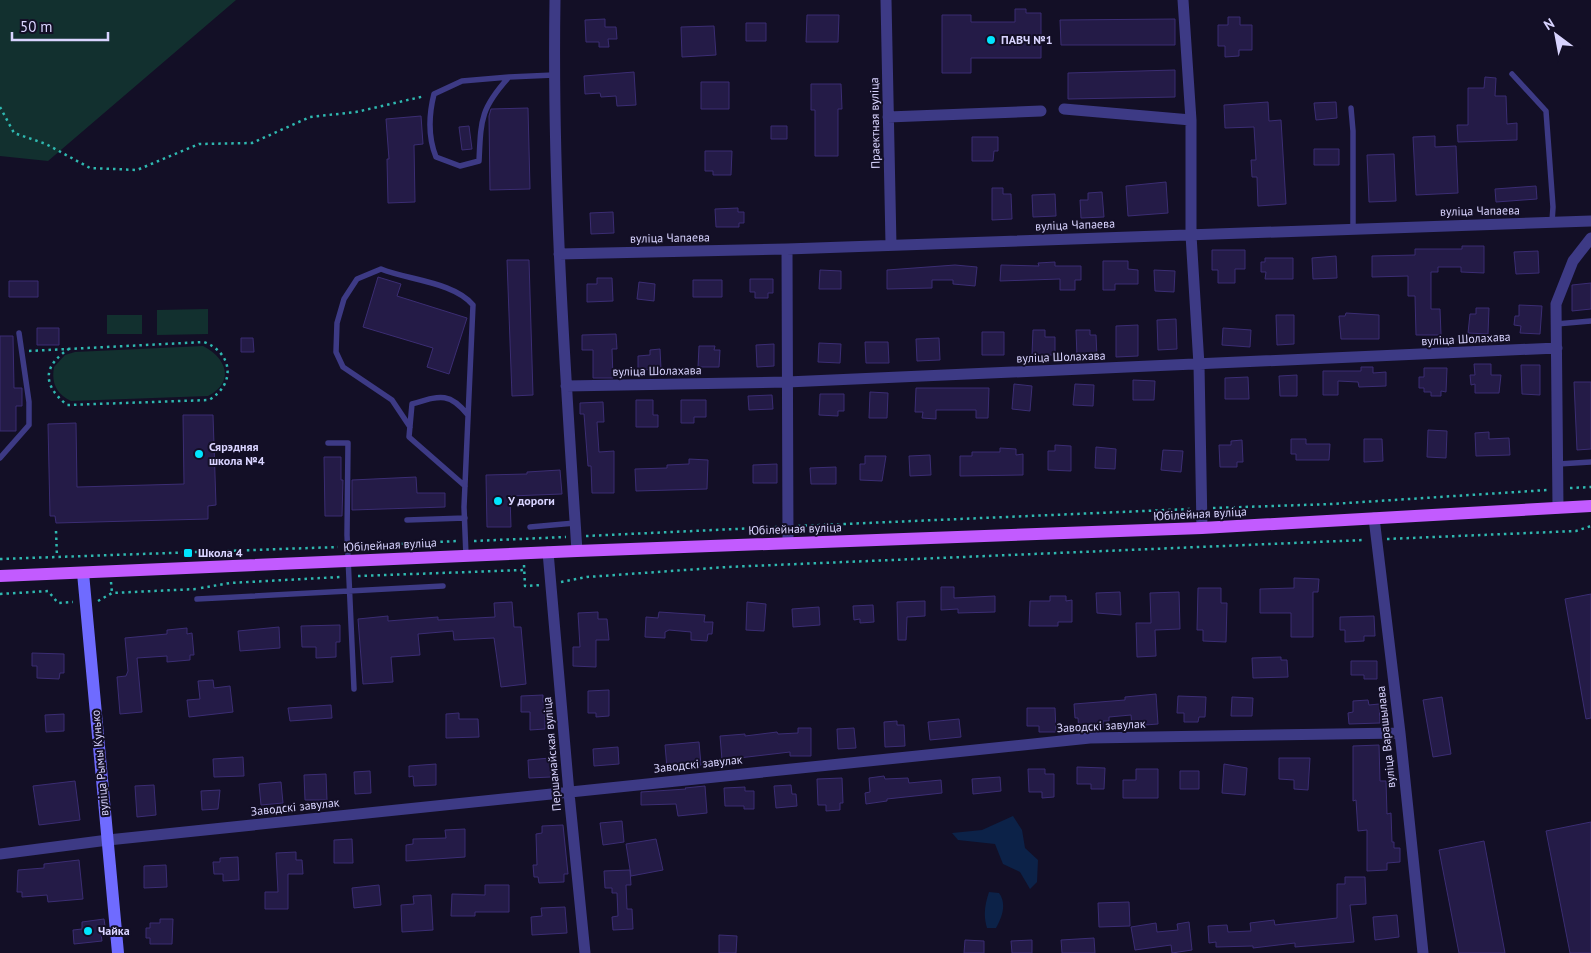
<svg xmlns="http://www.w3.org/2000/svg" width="1591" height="953" font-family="'PT Sans',sans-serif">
  <rect width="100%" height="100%" fill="#130f26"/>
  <path fill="#12302f" d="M0,0H236L48,161L0,156Z
    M208,309V334L157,335V310Z
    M107,315H142V334H107Z
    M203,346C227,358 235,382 208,396L71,401C57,394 51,384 54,367L65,355L75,352Z"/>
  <path fill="#0c2248" d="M1013,816L1022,830L1025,848L1038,860L1037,882L1030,889L1020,872L1003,864L995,844L958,840L952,833L982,830Z
    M989,892L999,893C1007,904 1002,917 996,928H987C983,915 985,904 989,892Z"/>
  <path fill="#241b47" stroke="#3b2d73" d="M1015,9H1026V13H1041V58H971V73H942V15H971V22H1015Z
    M807,15H839L838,42H806Z
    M1228,17H1240V25H1252V50H1239V56L1225,57V46H1218V25H1228Z
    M605,19V27H616L617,39H608L609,47H599V42H586L585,20Z
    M1175,19V45H1061L1060,20Z
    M746,23H766V41H746Z
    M714,26L716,55L682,57L681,27Z
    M1175,70V97L1068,99V73Z
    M634,72L636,105L617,106L616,96L601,97L600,93L585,94L584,76Z
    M1485,77L1496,78L1495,96H1506L1507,124L1517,123V140L1458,142L1457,125H1468V88H1484Z
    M701,82H729V109H701Z
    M811,84H841L842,109H838V156H815V110H811Z
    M1268,102L1269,121L1281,120L1286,204L1258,206L1257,177H1252L1251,160H1256L1254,127L1225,128L1224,105Z
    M1336,102L1337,118L1316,120L1314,103Z
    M528,108L530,189L490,190L489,116L491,109Z
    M421,116L423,144L414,145L415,202L388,203L387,159H389L386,119Z
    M469,126L472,149L462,150L459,127Z
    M771,126H787V139H771Z
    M1435,136V147L1456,146L1458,193L1416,195L1413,137Z
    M972,137H998V151H994L993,161H972Z
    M1314,149H1339V165H1314Z
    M705,151H732L731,175H713V171H705Z
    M1394,154L1396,201L1369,202L1367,155Z
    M1166,182L1168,213L1128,216L1126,186Z
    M1536,186L1537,199L1496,202L1495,189Z
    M992,188H1003V194H1011L1012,219L992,220Z
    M1102,192L1104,217L1081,218L1080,200H1088V193Z
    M1055,194L1056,216L1033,217L1032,195Z
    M738,208V212H744V223H739V227H716L715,209Z
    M613,212L614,233L591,234L590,213Z
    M1462,246H1484V273L1461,272V267H1438V272H1431V309H1440L1441,335H1416L1415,296H1408V276L1372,277V256L1415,255V249H1462Z
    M1212,250H1245V269H1235V283H1218V270H1212Z
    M1538,251L1539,273L1516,274L1514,252Z
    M1336,256L1337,278L1313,279L1312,258Z
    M1265,258H1293V279H1265L1266,272H1261V262H1265Z
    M507,260H529L533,395L512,396Z
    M1103,261H1128V269L1138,270V284H1115V290H1103Z
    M1055,262V266H1081V280H1075V290H1060V279L1000,281L1001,265L1039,266L1038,263Z
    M955,265L977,267L975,286L953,284V280H932V288L887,289V270Z
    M820,270L841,271V289H819Z
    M1154,270L1175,271L1174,292L1155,291Z
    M378,277L401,284L397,296L467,318L449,374L427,367L433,348L363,327Z
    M597,278H612L613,301L587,302V284H597Z
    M750,279H773V293H768V298H755V292H750Z
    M693,280H722V297H693Z
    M9,281H38V297H9Z
    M639,282L655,284L654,301L637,299Z
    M1591,283V309L1572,311V285Z
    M1519,305L1542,306L1540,334L1520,333L1521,326L1514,325L1515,316H1519Z
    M1476,308H1489L1488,334L1468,333L1470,314H1476Z
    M1346,313L1379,315V339H1341L1339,316H1345Z
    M1276,315H1294V344L1277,345Z
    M1176,319L1177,349L1158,350L1157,320Z
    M1138,325V356L1116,357V326Z
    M37,328H59V345H37Z
    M1223,328L1251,330L1250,347L1222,345Z
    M1033,330H1045V337H1055V355H1032Z
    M1076,330H1090V335H1096L1097,357H1077Z
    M982,332H1004V355H982Z
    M616,334L617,349H612L613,378H593V350H582V335Z
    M0,336H13L14,388H22V406H16V431H0Z
    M241,338H253L254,352H241Z
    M939,338L940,360L917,361L916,339Z
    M865,342H888L889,363H866Z
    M819,343L841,344L840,363L818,362Z
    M774,344V366L757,367L756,345Z
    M699,346H715L714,350H720L719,367H698Z
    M660,349L661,369L638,370V356L650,355V350Z
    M1474,364H1491V375H1501L1499,393H1475V384L1471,385L1470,375H1475Z
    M1521,365H1540V395L1522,394Z
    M1361,367H1373V373L1386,372V386L1359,387L1358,382L1338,381V395H1323V371H1361Z
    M1424,368H1447L1446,392L1441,391V396H1431V392H1424V388H1419V377H1424Z
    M1297,375V396H1280L1279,376Z
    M1248,377L1249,399H1225V378Z
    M1133,380L1155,381L1154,400H1133Z
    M1574,382H1591V449L1577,450Z
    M1014,384L1032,386L1030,411L1012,409Z
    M1075,384L1094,385L1093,406L1073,405Z
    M916,388H989L988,418H976V410H936V419L922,418L923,412H915Z
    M870,392L888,393L887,418H869Z
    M820,394H844V411H838V416L819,415Z
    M772,395L773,409L749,410L748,396Z
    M636,400H653V415H658V427H636Z
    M681,400H706V417H694V423H681Z
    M603,402L604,422H597L599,452L614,451V493H592L591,466H588L584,414H580V403Z
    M183,415H213L216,505L208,506V519L56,523L55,516H50L48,424L76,423L77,487L184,484Z
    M1428,430L1447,431L1446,458L1427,457Z
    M1489,432V439L1509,438L1510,455L1476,456L1475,433Z
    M1291,439H1306V444H1330L1329,460H1296V454H1291Z
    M1364,439H1382L1383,461L1364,462Z
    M1242,440L1243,462H1237V467H1220L1219,445H1231V441Z
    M1055,445L1071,446V471L1048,470V451H1055Z
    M1096,447L1116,449L1115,469L1095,468Z
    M1000,448L1016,449V455L1023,454V475L960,476V456H972V452H1000Z
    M1163,450L1183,451L1181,472L1161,470Z
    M930,455L931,475L910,476L909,456Z
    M865,456H886L882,481L860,480V464H865Z
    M324,457H341V480H343L342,516H325Z
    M689,459L708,460L707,489L636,491L635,469L667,468V465L689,464Z
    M777,464V483H753V465Z
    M836,467V484H811L810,468Z
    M560,470L562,494L510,496L511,527H487L486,475L527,474V472Z
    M416,477L417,493H445V507L352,510V480Z
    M1294,578L1319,579L1318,592H1313V637H1291V613H1260V589L1294,588Z
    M941,587H954V598L995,596V612L958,613V609L941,610Z
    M1198,588H1221V603H1227L1226,642L1203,641V630H1197Z
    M1120,592L1121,615L1097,613L1096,593Z
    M1179,592L1180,629L1155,630L1156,656L1137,657L1136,623H1151L1150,593Z
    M1591,594V718L1586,719L1565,599Z
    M1050,596H1066V601L1072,600V622H1058V626H1029L1030,601H1050Z
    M925,601V616L907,617L906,640H898L897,602Z
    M512,602L514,627H521L526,684L501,687L494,638L454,640L453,631L418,634L420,655L391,657L393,682L363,684L358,619L388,616V621L438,617V620L495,617L494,603Z
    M747,602L766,604L764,631L746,630Z
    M873,605L874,622L860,623V619L854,620L853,606Z
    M819,607L820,625L793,627L792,609Z
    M598,612V619H607L609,640H596V667L573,666V647H580L578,613Z
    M659,612L705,615L704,622H713L712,634H708L707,641L691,640V632L669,630L665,632V638L645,637L646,617L658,618Z
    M1374,616L1375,636H1364V641L1345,642V630H1340V617Z
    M340,625V642H336V657L316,658V647H302L301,626Z
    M279,627L280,648L240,651L238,631Z
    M187,628V634L192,633L194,655H190V660L167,662V656L137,658L142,712L120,714L117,677L126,676L128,671L125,638L167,634V630Z
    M32,653L64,654V673H60L59,679L37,678V666H32Z
    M1281,657V660H1287L1288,677L1253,678L1252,658Z
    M1351,661H1377V679H1364V675H1351Z
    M213,680L214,688L230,686L233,712L189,717L187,700L200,699L198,681Z
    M609,690V716L596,717V713H588V691Z
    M1156,694L1158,724L1132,726L1131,715L1109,717V721H1103V728L1079,730L1078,718H1075L1074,704L1125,700V697Z
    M543,695V702H548V713H545V729L530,730V712H521V696Z
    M1178,696L1206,697L1205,717H1199L1198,722H1184V713H1177Z
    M1232,697L1253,698L1252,716H1231Z
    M1442,697L1451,754L1433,757L1423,700Z
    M1368,700L1369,705L1379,704L1380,723L1349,724L1348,713L1353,712V701Z
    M331,705L332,718L290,721L288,708Z
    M1027,708H1055L1056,732H1039V726H1027Z
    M459,713V719H478L479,737L446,738V714Z
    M64,714V731L46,732L45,715Z
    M959,719L961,737L930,740L928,722Z
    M897,721V725H904L905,746L885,747L884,722Z
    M798,728H811V756H790V752L722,760L720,736L745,734V736L777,732L778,734L798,733Z
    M854,728L856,748L838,749L837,729Z
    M699,742L701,765L667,768L665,745Z
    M1379,745L1380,781H1386L1387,814L1391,813L1392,842H1394V848H1400V862L1387,863V870L1367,871V830L1358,831L1356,800L1353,801V746Z
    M618,747L619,764L594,766L593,749Z
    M243,757L244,776L214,777L213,759Z
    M550,758L551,777L529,778L528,760Z
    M1279,758H1310L1308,790L1294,789V780L1279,779Z
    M436,764V785L414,786L413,776L409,777V766Z
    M1224,764L1247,768L1245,795L1222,793Z
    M1077,767L1105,768L1104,789H1091V784H1077Z
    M1028,769H1045V774H1054V797L1042,798V792H1029Z
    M1136,769H1158V798H1123V780H1136Z
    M370,771L371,793L355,794L354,772Z
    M1180,771H1199V789H1180Z
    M326,774L327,800H305L304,775Z
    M884,776L885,779L908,778L909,783L941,780L942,793L887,799V801L866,804L865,793L870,792L869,778Z
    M1000,777L1001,791L973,794L972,779Z
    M842,778L843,803H840V810L826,811V805H818L817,779Z
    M75,781L80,820L39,825L33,786Z
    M281,782L283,803L261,805L259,784Z
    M154,785L156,815L137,817L135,786Z
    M791,785L792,794H796L797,806L776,808L774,786Z
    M705,786L707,813L678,816L676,804L641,805V792L686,789L685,788Z
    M745,787V791H754V809H744V806H725L724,788Z
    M220,790L218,809L202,810L201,791Z
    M622,821L624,842L603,845L600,823Z
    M1591,822V953H1570L1546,831Z
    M563,825L568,874H564V882L539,883L538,877H534L533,865H537L536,834L542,833V826Z
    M465,829V857L406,861V845L413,844V839L446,838L445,830Z
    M352,839L353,863H334V840Z
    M656,839L663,870L631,876L626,844Z
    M1484,841L1505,953H1459L1439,850Z
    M296,852V860H302L303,874H288V909H265V892H278L276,853Z
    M238,857L239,880L223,881V874H214L213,862H220V858Z
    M79,860L83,899L48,902L47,895L22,897V892H17L18,870L44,868V864Z
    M166,865L167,887L144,888V866Z
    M630,870L631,885H626L627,909H632L633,929L613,930L612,917L618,916L617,893H612V888H605L604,871Z
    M1345,877H1365L1366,904L1350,905L1354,942L1295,947V943L1253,948V946L1216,947V942L1209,943L1208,926L1227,925L1228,932L1251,931L1250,923L1274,920L1275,925L1337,918V884H1345Z
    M379,885L381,905L354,908L352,888Z
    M485,885H509V912H475V916H451L452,894L485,895Z
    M431,895L433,930L402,932L401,905L414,904L413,896Z
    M1129,902L1130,926L1099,927L1098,903Z
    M565,907L567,933L532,935L531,917L542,916L541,908Z
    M1397,915L1399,937L1375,940L1373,917Z
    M104,919L106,933L101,934L102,941L74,944L73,930L82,929V922Z
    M160,919H173L172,944H150V938H146V928H150V923H160Z
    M1189,922L1192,950L1172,953L1171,945L1135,950L1131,927L1156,923L1157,932L1178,930L1177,924Z
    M719,935L737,936L736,953H719Z
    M1094,938L1095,953H1062L1061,940Z
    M965,940L984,941V953H964Z
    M1032,940V953H1012L1011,941Z"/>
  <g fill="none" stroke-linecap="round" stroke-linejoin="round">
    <path stroke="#2fb8b0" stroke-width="2.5" stroke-dasharray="2.5 4" stroke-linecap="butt" d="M0,107L14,133L46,144L90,168L137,170L199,144L252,143L310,117L356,112L425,96
      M29,351L204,342C233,353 236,384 209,400L67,405C40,383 44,364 72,347
      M1570,488L1591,487
      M1213,508L1332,504L1547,490
      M798,526L1190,509
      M56,531L57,557
      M586,536L778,527
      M1387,539L1576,531L1591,526
      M474,541L566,537
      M356,546L458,541
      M0,559L338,547
      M524,565L525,586L541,585
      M358,576L524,570
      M111,582L112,593
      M561,582L587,577L727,567L1364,540
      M201,588L230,583L340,577
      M0,594L48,591L58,603L73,602
      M98,601L112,593L196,589"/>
    <path stroke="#3d3a85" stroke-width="5.5" d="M1512,74L1546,111L1553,207L1552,222
      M509,77L462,81L434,94C429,114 428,137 436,157L460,166L479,161C481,120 480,109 509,77L554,75
      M1351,108L1353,131V228
      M1556,324L1591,321
      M410,427L392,400L343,367L336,352L337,323L344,299L357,279L381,269C408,280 454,282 473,305L464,507L466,556
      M328,443H348L347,535L354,689
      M0,458L29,425V402L19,333
      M1558,464L1591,462
      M465,486L409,437L412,404C439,396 449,391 468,415
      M407,520L465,518
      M530,527L575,523
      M197,599L443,586"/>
    <path stroke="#3d3a85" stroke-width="11" d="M555,0C552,184 565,367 577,551
      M886,0L891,245
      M1183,0L1191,120V235L1199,365L1202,528
      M1064,109L1191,120
      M888,117L1041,111
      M787,249L788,543
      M559,254L787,249L1591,221
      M566,386L787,382L1557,348
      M1558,508L1556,304L1573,261L1591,238
      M1374,518L1400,733L1423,953
      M548,552L569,793L585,953
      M0,854L108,840L1090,738L1400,733"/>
    <path stroke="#6f6bff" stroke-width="12" d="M83,573L118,953"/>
    <path stroke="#c25bff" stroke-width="12" d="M0,576L577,551L1202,528L1591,506"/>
  </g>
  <g fill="#00e5ff" stroke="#130f26" stroke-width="2">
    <circle cx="991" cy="40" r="5"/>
    <circle cx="199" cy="454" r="5"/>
    <circle cx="498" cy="501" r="5"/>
    <rect x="183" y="548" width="10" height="10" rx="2.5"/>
    <circle cx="88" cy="931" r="5"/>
  </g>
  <g text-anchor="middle" stroke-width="4" stroke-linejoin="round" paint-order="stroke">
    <g font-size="12" font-weight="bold" fill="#d9d4ff" stroke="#130f26" text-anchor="start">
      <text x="1001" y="44">ПАВЧ №1</text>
      <text x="209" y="451">Сярэдняя<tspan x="209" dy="14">школа №4</tspan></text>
      <text x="508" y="505">У дороги</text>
      <text x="198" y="557">Школа 4</text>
      <text x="98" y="935">Чайка</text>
    </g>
    <g font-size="12" fill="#d9d4ff" stroke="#130f26">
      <text transform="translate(875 123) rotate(-91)" y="4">Праектная вуліца</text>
      <text transform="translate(1480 211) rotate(-1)" y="4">вуліца Чапаева</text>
      <text transform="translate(1075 225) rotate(-2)" y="4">вуліца Чапаева</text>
      <text transform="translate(670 238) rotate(-1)" y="4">вуліца Чапаева</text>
      <text transform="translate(1466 339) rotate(-3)" y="4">вуліца Шолахава</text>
      <text transform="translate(1061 357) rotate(-2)" y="4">вуліца Шолахава</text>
      <text transform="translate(657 371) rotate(-1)" y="4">вуліца Шолахава</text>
      <text transform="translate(1200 514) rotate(-3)" y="4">Юбілейная вуліца</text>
      <text transform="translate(795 529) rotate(-2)" y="4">Юбілейная вуліца</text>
      <text transform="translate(390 545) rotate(-3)" y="4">Юбілейная вуліца</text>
      <text transform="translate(1101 726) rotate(-3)" y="4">Заводскі завулак</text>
      <text transform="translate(1386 737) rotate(-96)" y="4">вуліца Варашылава</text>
      <text transform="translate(552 754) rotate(-95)" y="4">Першамайская вуліца</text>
      <text transform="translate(100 763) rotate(-95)" y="4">вуліца Рымы Кунько</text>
      <text transform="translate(698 764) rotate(-6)" y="4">Заводскі завулак</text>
      <text transform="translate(295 807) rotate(-6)" y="4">Заводскі завулак</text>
    </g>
  </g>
  <g transform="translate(1556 35) rotate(328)" stroke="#130f26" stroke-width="4" paint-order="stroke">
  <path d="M0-4L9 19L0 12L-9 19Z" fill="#d9d4ff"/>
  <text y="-8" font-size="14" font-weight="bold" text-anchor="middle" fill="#d9d4ff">N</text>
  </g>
  <path d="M12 32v8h96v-8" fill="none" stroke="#d9d4ff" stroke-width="2.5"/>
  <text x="20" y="32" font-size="15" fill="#d9d4ff" stroke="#130f26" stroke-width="4" paint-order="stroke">50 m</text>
</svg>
